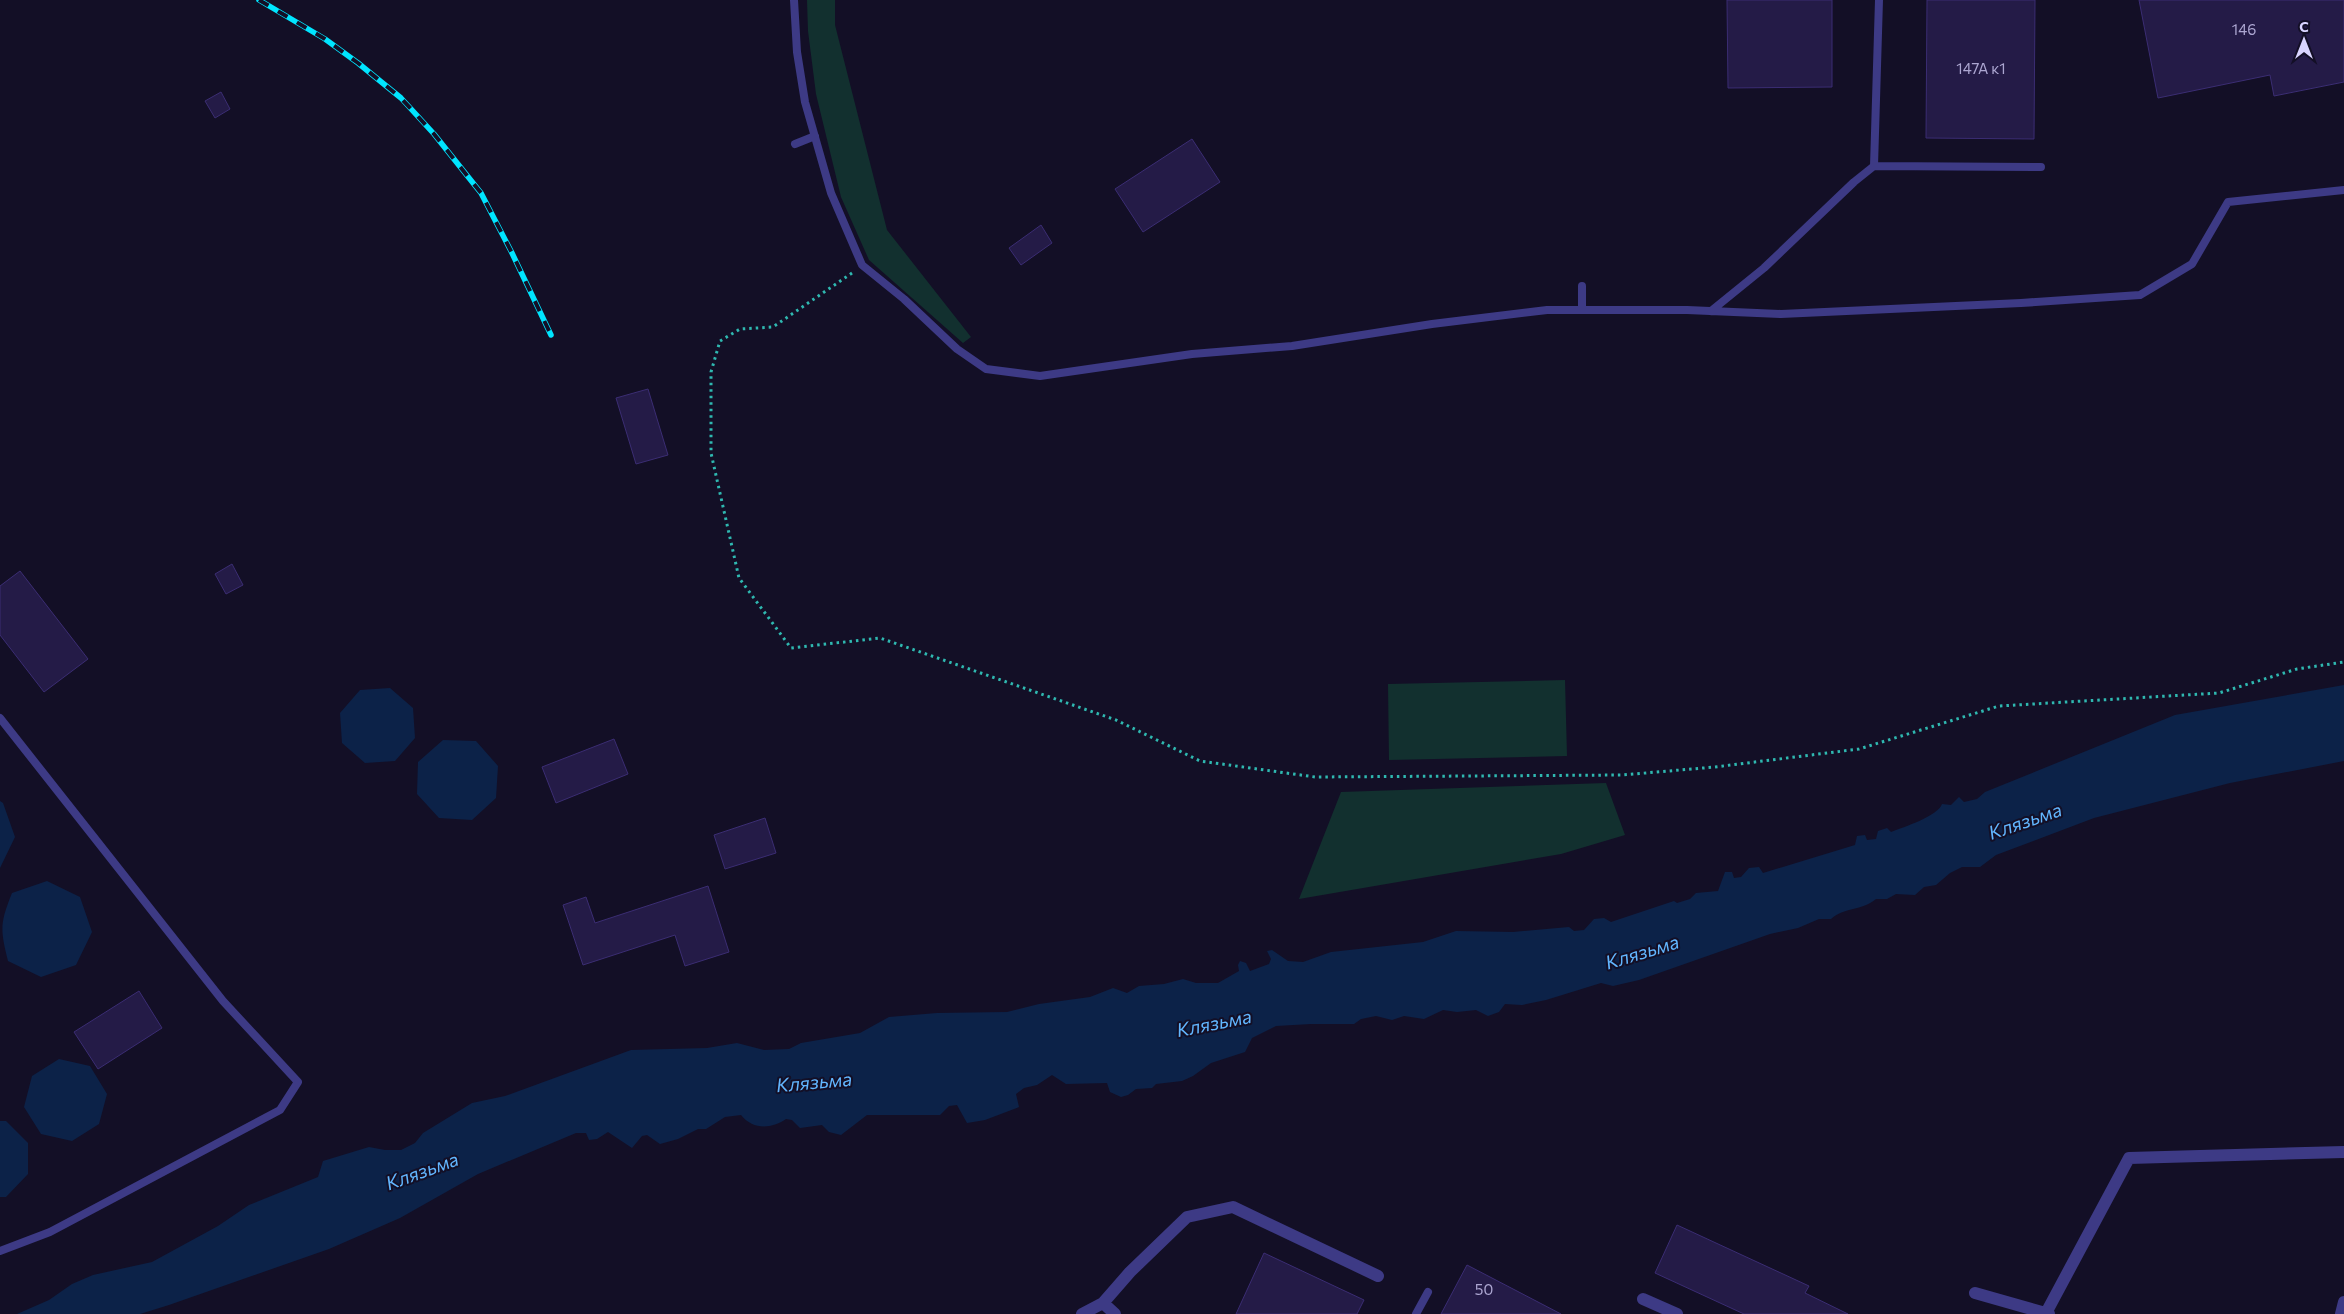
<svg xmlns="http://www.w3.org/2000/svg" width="2344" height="1314" font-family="Commissioner,sans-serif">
  <rect width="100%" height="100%" fill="#130f26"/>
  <path fill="#12302f" d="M807,0H835V25L887,230L971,337L963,343L869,260L841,197L816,94L808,31Z
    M1565,680L1567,756L1389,760L1388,684Z
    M1606,783L1625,835L1561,854L1299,899L1341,792Z"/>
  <path fill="#0c2248" d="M2344,685V761L2230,783L2094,818L1996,855L1980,867H1962L1950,873L1936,885L1924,887L1915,895L1896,894L1887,899H1876C1862,911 1844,907 1831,919H1819L1798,928L1770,934L1639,980L1613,986L1601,983L1546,1000L1522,1005L1505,1004L1499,1012L1488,1016L1476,1010L1457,1012L1443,1010L1424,1019L1404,1016L1392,1020L1376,1016L1361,1019L1354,1024H1311L1276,1026L1252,1038L1245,1052L1211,1063L1193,1076L1182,1081L1156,1084L1152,1088L1136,1089L1128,1095L1121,1097L1110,1092L1107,1083L1066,1084L1052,1075L1037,1085L1024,1088L1016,1094L1019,1107L985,1120L967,1123L957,1105L949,1106L940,1115H867L841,1135L829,1132L822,1125L800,1128L792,1120L786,1119C771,1129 753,1130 741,1115L725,1117L706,1129H698L678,1139L660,1144L647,1135L642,1136L632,1148L608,1132L597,1139L589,1140L586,1133H576L478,1174L400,1218L329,1249L169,1305L140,1314H17L49,1300L72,1284L93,1275L152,1262L218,1226L249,1205L318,1177L323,1161L369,1147L385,1150H401L415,1143L423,1133L472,1103L505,1096L631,1050L707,1048L737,1043L764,1050L789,1049L801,1043L860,1033L889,1017L937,1013L1007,1012L1039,1004L1090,997L1113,988L1127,993L1139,986L1164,984L1183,979L1196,983H1218L1239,971L1238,965L1240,961L1246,963L1250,971L1269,964L1271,959L1267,951L1272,950L1288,961L1303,962L1331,952L1423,942L1456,931L1513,932L1569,927L1574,931L1584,930L1594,919L1604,918L1611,922L1674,901L1677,903L1690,899L1696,893L1718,891L1725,872H1732L1734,878L1741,877L1749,868L1759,867L1763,873L1855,845L1857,836L1865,835L1867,840L1876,839L1878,831L1887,828L1891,832C1904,827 1938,816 1942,804L1951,805L1959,797L1964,802L1977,799L1985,792L2175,715Z
    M390,688L413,708L415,738L395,761L365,763L342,743L340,713L360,690Z
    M443,740L476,741L498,766L496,798L472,820L439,818L417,794L418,762Z
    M0,801L3,803L15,837L0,868Z
    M47,881L80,897L92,932L76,965L41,977L8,961C0,929 0,923 12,893Z
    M59,1059L90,1066L107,1094L99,1124L72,1141L41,1134L24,1107L32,1076Z
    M0,1121H6L28,1143V1174L6,1197H0Z"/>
  <path fill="#241b47" stroke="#3b2d73" d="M1727,0H1832V87L1728,88Z
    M1927,0H2035L2034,139L1926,138Z
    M2139,0H2344V82L2274,96L2270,75L2158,98Z
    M221,92L230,109L215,118L205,101Z
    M1192,139L1220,182L1143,232L1115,189Z
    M1041,225L1052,243L1021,265L1009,248Z
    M648,389L668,455L636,464L616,398Z
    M232,564L243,585L226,594L215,574Z
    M20,571L88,659L44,692L0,635V586Z
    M614,739L628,774L556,803L542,767Z
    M765,818L776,853L725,869L714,835Z
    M708,886L729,952L685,966L675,935L583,965L563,905L586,897L595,923Z
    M139,991L162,1028L98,1069L74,1032Z
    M1677,1225L1809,1286L1805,1293L1848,1314H1744L1655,1273Z
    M1264,1253L1364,1300L1357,1314H1236Z
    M1467,1265L1561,1314H1441Z"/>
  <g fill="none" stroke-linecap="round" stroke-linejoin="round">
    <path stroke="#2fb8b0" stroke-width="3" stroke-dasharray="2.5 4" stroke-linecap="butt" d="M852,273L773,327L740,329L720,341L711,372V453L739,578L791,648L880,638L1116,720L1200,761L1315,777L1622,775L1715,767L1859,749L1999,706L2219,693L2297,669L2344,662"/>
    <path stroke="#3d3a85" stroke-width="8" d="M794,0L797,52L805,102L831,193L862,265L904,299L957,349L986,369L1040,376L1192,354L1292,346L1432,324L1547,310H1687L1781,314L2021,303L2140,295L2192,264L2228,202L2344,190
      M795,144L815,136
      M1874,166L1879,0
      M1582,310V286
      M1711,311L1764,268L1854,182L1874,166L2041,167
      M0,718L223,1001L298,1082L280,1110L50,1232L0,1251
      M1416,1314L1428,1292"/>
    <path stroke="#3d3a85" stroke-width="12" d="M1975,1293L2049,1314
      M1643,1299L1677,1314
      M1103,1303L1115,1314
      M2046,1313L2129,1158L2344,1152
      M1082,1314L1103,1303L1130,1272L1187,1217L1233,1207L1378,1276
      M2341,1314L2344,1302"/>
    <g stroke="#00e5ff" stroke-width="5.5">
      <path id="rail" d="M259,0L325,39L358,63L401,98L434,134L481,193L512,253L551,335"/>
    </g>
    <use href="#rail" stroke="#130f26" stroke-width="4" stroke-dasharray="11" stroke-linecap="butt"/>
  </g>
  <g text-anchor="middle" stroke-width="4" stroke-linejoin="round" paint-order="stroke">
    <g font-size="15" fill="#aca6d1">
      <text x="2244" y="35">146</text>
      <text x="1981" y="74">147А к1</text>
      <text x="1484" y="1295">50</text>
    </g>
    <g font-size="19" font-style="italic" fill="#62b6ff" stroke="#130f26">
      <text transform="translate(2025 821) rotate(-19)" y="7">Клязьма</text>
      <text transform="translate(1642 952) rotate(-17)" y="7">Клязьма</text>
      <text transform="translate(1214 1023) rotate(-11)" y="7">Клязьма</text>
      <text transform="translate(814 1082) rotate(-5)" y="7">Клязьма</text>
      <text transform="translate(422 1171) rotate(-20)" y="7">Клязьма</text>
    </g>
  </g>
  <g transform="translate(2304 40)" stroke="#130f26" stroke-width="4" paint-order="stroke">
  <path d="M0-4L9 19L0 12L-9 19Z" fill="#d9d4ff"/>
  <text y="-8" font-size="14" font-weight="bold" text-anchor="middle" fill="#d9d4ff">С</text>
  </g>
</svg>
